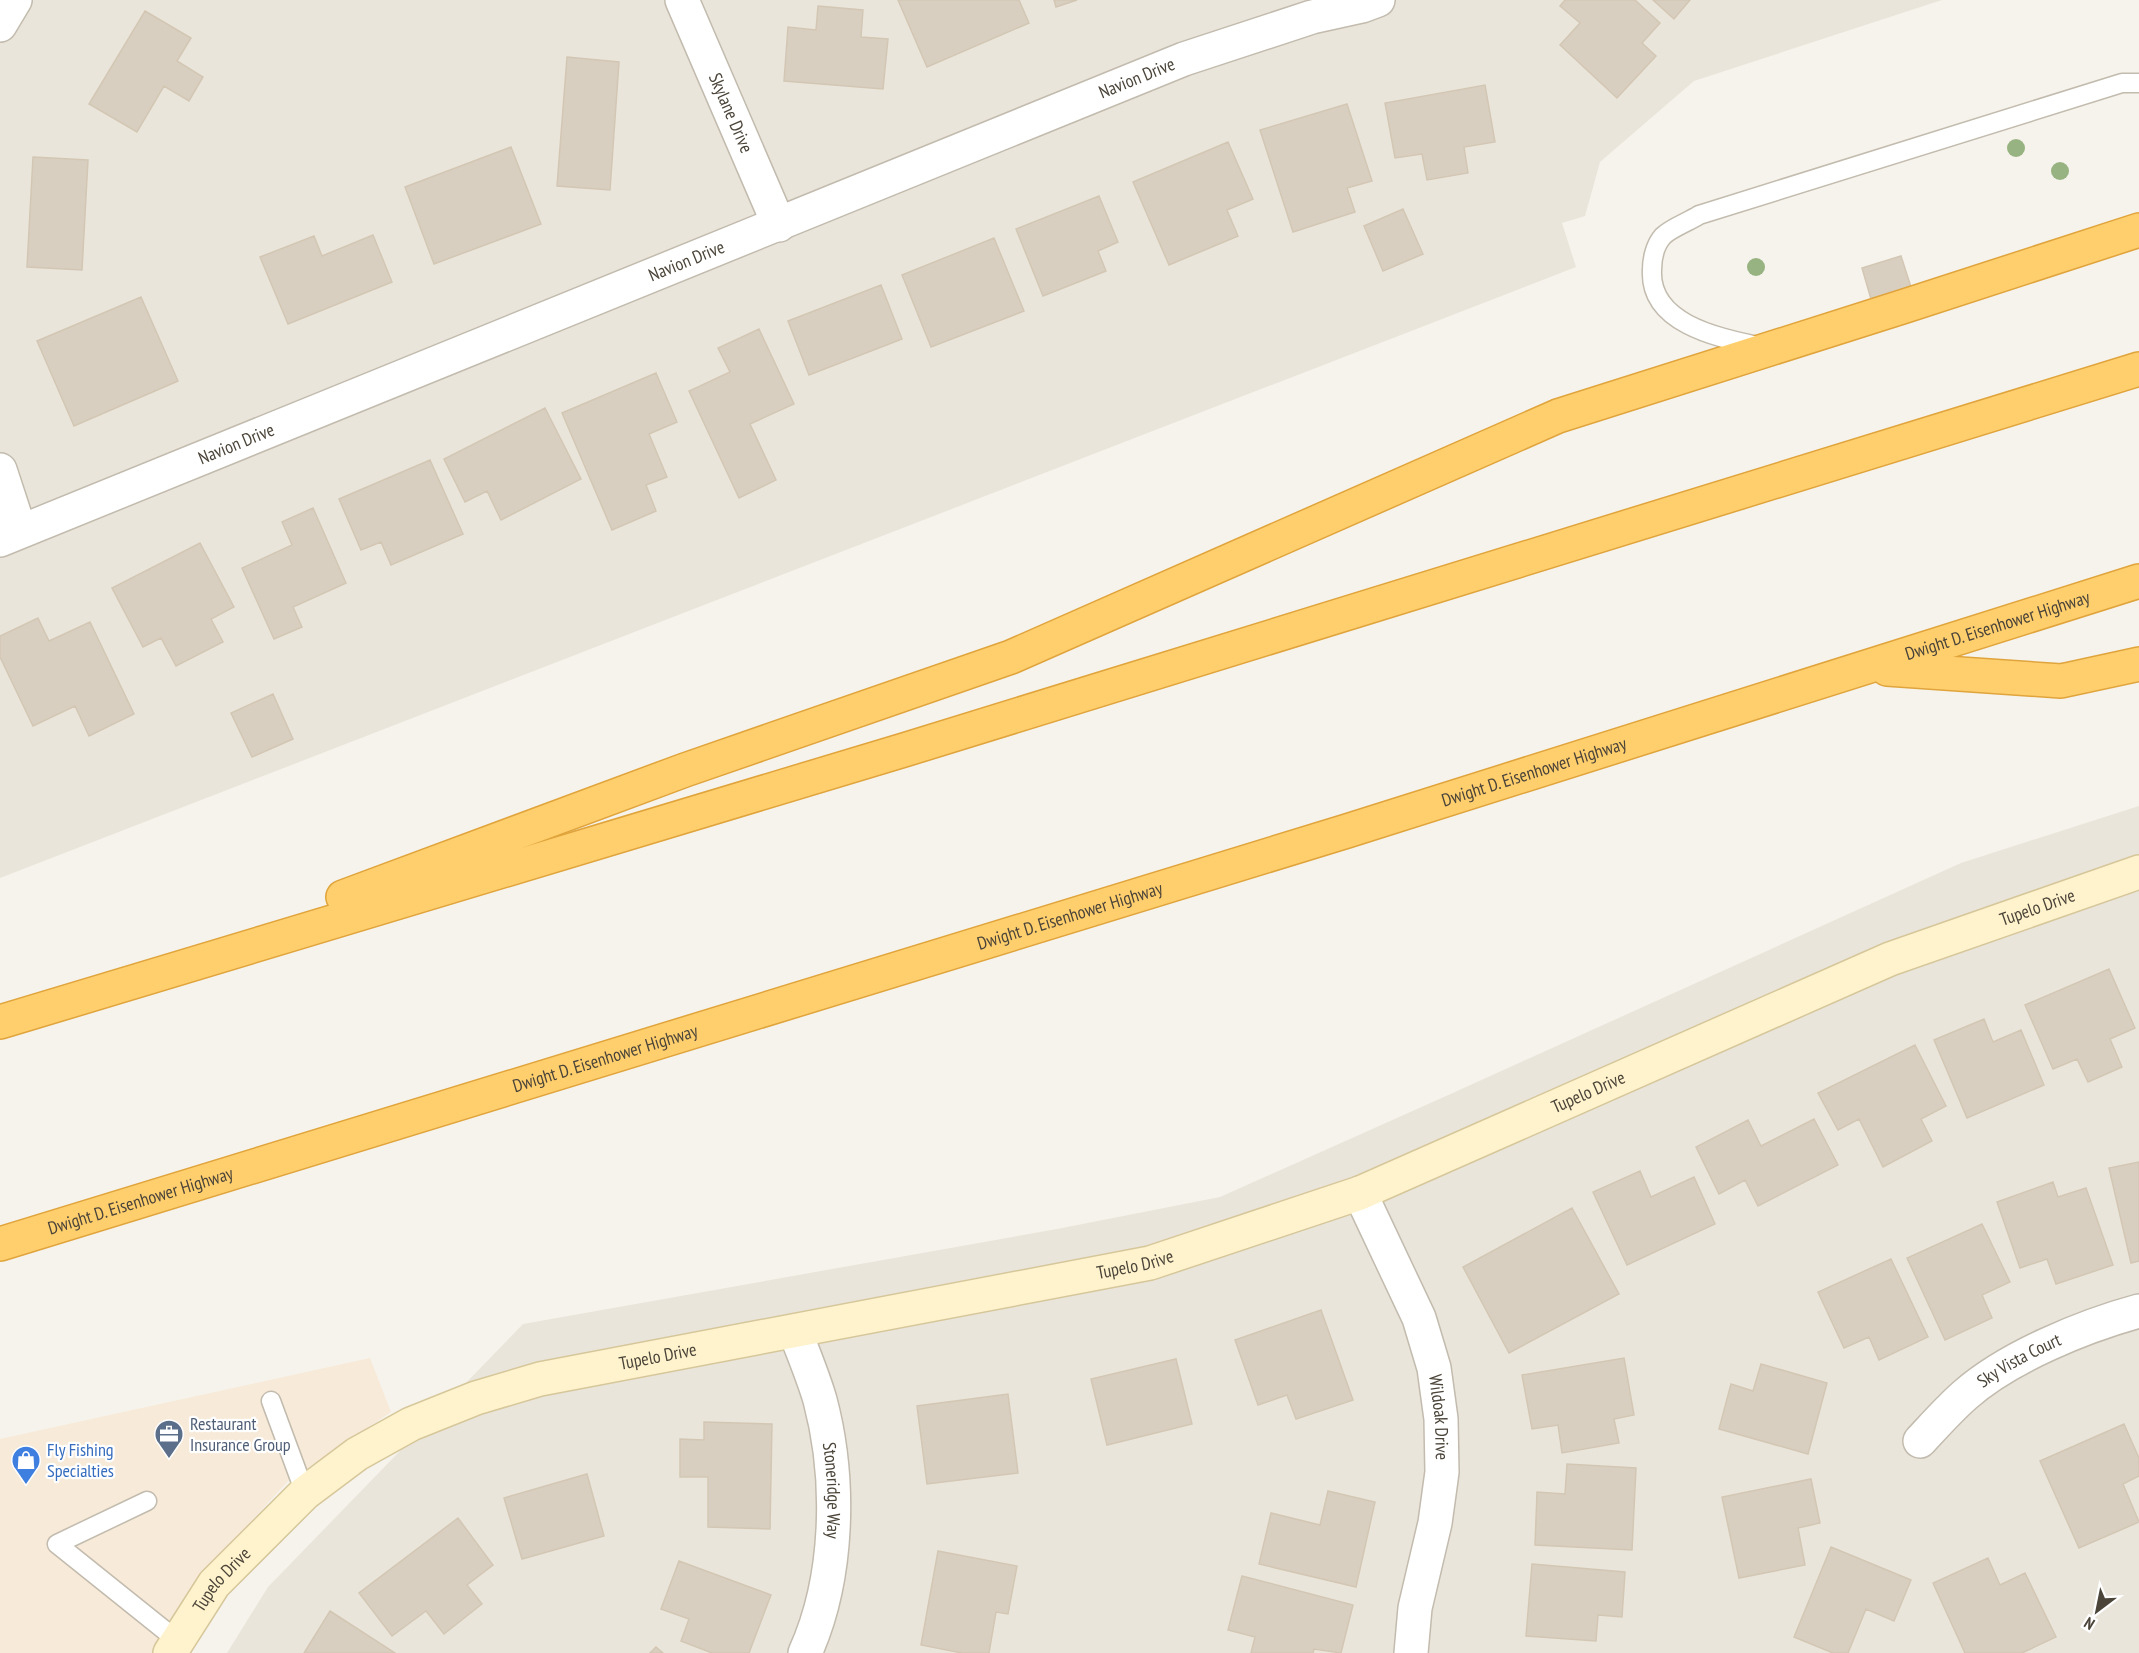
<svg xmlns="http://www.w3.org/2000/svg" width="2139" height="1653" font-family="'PT Sans Narrow',sans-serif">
  <rect width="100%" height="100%" fill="#f6f3ec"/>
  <path fill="#eae5da" d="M0,0H1942L1694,81L1600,162L1585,216L1562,223L1576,267L0,878Z
    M2139,806V1653H227L268,1587L523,1324L1057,1229L1220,1197L1455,1092L1961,863Z"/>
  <path fill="#f7ead8" d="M370,1358L391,1412L288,1481L195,1582L152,1653H0V1439Z"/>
  <path fill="#d8cfc1" stroke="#d3c7b4" stroke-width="1.5" d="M898,0H1019L1029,23L927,67Z
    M1054,0H1077L1056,7Z
    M1565,0H1635L1660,23L1642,43L1656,56L1617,98L1560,45L1580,23L1560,6Z
    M1653,0H1690L1674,19Z
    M818,6L863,10L861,37L888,39L883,89L784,81L788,27L816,30Z
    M145,11L191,38L177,61L203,77L189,101L164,86L137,132L89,104Z
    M567,57L619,62L610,190L557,186Z
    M1485,85L1495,142L1464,147L1468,173L1427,180L1422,154L1395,158L1385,103Z
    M1347,104L1372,181L1347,188L1355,212L1293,232L1260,130Z
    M1228,142L1253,199L1227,210L1238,236L1169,265L1133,182Z
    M511,147L541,224L434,264L405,187Z
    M33,157L88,160L82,270L27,267Z
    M1099,196L1118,242L1098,251L1106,271L1043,296L1016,229Z
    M1403,209L1423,254L1383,271L1364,226Z
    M373,235L392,282L288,324L260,257L314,236L322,256Z
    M994,238L1024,311L931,347L902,275Z
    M1901,256L1911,287L1871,299L1862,268Z
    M881,285L902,339L809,375L788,321Z
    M141,297L178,381L74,426L37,341Z
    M759,329L794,404L750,424L776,480L739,498L689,391L730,372L718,348Z
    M656,373L677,422L649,434L667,477L646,485L656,511L612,530L562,413Z
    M545,408L581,479L501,520L487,491L465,502L444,459Z
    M430,460L463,534L391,565L381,542L361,550L339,499Z
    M313,508L346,583L293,607L302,627L274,639L242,568L292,545L282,522Z
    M200,543L234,607L211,619L223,642L176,666L161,638L143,647L112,588Z
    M38,618L49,641L90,622L134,714L89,736L75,706L33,726L0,657V636Z
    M273,694L293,739L252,757L231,713Z
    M2109,969L2135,1028L2110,1039L2122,1067L2088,1082L2077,1059L2053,1069L2025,1005Z
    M1984,1019L1993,1042L2021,1030L2044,1085L1967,1118L1934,1040Z
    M1915,1045L1946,1106L1921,1119L1932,1141L1883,1167L1859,1119L1838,1130L1818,1093Z
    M1814,1119L1838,1165L1758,1206L1745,1180L1719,1194L1696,1147L1748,1120L1761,1146Z
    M2139,1162V1261L2131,1263L2109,1168Z
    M1640,1171L1651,1197L1694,1177L1715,1224L1627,1265L1593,1192Z
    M2053,1182L2058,1197L2086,1188L2113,1265L2056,1284L2047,1259L2020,1268L1997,1202Z
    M1572,1208L1619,1294L1509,1353L1463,1267Z
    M1982,1224L2010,1282L1982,1295L1992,1318L1945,1340L1907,1258Z
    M1891,1259L1928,1337L1879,1360L1869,1337L1844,1348L1818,1292Z
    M1321,1310L1353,1400L1296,1419L1287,1395L1258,1405L1235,1340Z
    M1624,1358L1634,1415L1614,1419L1619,1443L1562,1453L1558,1425L1532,1429L1522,1375Z
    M1176,1359L1192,1424L1107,1445L1091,1379Z
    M1761,1364L1827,1383L1808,1454L1719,1429L1731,1384L1753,1391Z
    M1008,1394L1018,1473L927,1484L917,1406Z
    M704,1422L772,1424L770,1529L708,1527V1477H680V1439L704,1440Z
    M2124,1424L2139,1458V1476L2123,1484L2139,1522L2079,1548L2040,1461Z
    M1567,1464L1636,1468L1632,1550L1535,1545L1537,1492L1565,1494Z
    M587,1474L604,1536L522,1559L504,1498Z
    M1811,1479L1820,1523L1798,1528L1805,1565L1739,1578L1722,1497Z
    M1328,1491L1375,1502L1356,1587L1259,1564L1271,1513L1320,1525Z
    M458,1518L493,1565L467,1585L482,1604L444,1634L426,1611L392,1636L359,1593Z
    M1831,1547L1911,1580L1894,1621L1866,1609L1848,1653H1833L1794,1637Z
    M938,1551L1017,1566L1008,1614L996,1612L989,1653H962L921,1645Z
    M1988,1558L2000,1585L2025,1573L2056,1637L2022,1653H1965L1933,1583Z
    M679,1561L771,1595L749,1653H712L681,1641L689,1619L661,1609Z
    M1532,1564L1625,1572L1622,1617L1598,1615L1596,1641L1526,1636Z
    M1242,1576L1353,1605L1341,1653L1314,1649L1313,1653H1251L1255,1637L1228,1630Z
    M330,1611L395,1653H304Z
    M656,1647L663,1653H650Z"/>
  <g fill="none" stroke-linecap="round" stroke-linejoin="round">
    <g stroke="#c2bbae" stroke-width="21">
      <path id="lane" d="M1762,347C1721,338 1649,325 1652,270C1652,259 1655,245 1663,236C1671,228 1690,221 1699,215L2122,83H2139
        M271,1401L305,1493
        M147,1501L57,1544L178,1641"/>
    </g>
    <g stroke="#c2bbae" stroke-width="36">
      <g id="street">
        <path id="s1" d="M682,0L779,225"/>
        <path d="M0,25L15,0"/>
        <path d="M0,470L20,531"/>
        <path id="s2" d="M0,540L1184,59L1312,17L1362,6L1378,0"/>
        <path id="s3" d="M1360,1193L1419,1318L1434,1368L1441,1419L1442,1472L1435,1523L1415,1608L1411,1653"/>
        <path id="s4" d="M795,1331C803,1353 813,1376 820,1400C841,1479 839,1578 805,1653"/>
        <path id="s5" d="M1920,1441C1934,1426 1949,1409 1965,1395C2008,1357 2084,1326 2139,1311"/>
      </g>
    </g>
    <g stroke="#d6c79b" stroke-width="36">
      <g id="secondary">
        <path id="s6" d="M170,1653L214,1584L305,1493L357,1454L411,1424L476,1398L540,1379L1150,1263L1360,1193L1890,959L2139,872"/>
      </g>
    </g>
    <g stroke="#e0a43c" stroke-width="36">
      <g id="highway">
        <path d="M1887,669L2061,681L2139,664"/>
        <path d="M343,897L685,770L1011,657L1558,416L1905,306L2139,230"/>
        <path d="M0,1022L904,750L2139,369"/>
        <path id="s7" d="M0,1244L1347,831L2139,581"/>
      </g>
    </g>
    <use href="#lane" stroke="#fff" stroke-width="18"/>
    <use href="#street" stroke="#fff" stroke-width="33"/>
    <use href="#secondary" stroke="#fff3cd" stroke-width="33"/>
    <use href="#highway" stroke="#ffcf6e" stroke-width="33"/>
  </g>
  <g fill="#97b381">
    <circle cx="2016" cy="148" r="9"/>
    <circle cx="2060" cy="171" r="9"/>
    <circle cx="1756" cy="267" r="9"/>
  </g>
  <defs>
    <g id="office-pin" transform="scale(1.5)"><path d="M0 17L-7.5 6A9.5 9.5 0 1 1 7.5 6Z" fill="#5c6f8a" stroke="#fff"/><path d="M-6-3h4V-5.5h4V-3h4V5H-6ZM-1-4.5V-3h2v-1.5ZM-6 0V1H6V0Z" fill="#fff"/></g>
    <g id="shop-pin" transform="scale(1.5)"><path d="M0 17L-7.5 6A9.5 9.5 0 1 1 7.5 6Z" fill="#3f7fe0" stroke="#fff"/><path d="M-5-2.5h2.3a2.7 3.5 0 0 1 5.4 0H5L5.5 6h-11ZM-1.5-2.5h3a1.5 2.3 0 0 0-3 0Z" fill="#fff"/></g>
  </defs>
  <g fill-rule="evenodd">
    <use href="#office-pin" x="169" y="1434"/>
    <use href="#shop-pin" x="26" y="1460"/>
  </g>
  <g text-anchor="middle" stroke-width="4.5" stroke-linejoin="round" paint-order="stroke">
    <g font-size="18" fill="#4b4439" stroke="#fff">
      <text dy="6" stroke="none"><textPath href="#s2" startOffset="1227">Navion Drive</textPath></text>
      <text dy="6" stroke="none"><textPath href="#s1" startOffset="123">Skylane Drive</textPath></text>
      <text dy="6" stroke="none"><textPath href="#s2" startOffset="741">Navion Drive</textPath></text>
      <text dy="6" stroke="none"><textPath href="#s2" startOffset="255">Navion Drive</textPath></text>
      <text dy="6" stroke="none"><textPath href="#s7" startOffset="2091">Dwight D. Eisenhower Highway</textPath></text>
      <text dy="6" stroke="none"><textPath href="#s7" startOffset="1605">Dwight D. Eisenhower Highway</textPath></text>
      <text dy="6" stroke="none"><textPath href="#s6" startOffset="2052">Tupelo Drive</textPath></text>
      <text dy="6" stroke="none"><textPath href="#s7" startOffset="1119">Dwight D. Eisenhower Highway</textPath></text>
      <text dy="6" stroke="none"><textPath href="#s7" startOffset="633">Dwight D. Eisenhower Highway</textPath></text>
      <text dy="6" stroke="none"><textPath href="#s6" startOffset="1566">Tupelo Drive</textPath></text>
      <text dy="6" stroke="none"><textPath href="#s7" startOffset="147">Dwight D. Eisenhower Highway</textPath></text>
      <text dy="6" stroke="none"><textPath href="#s6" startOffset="1080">Tupelo Drive</textPath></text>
      <text dy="6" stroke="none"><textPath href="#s6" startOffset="594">Tupelo Drive</textPath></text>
      <text dy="6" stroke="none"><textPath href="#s5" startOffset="129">Sky Vista Court</textPath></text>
      <text dy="6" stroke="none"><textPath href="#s3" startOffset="240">Wildoak Drive</textPath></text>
      <text dy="6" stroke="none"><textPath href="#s4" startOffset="165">Stoneridge Way</textPath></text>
      <text dy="6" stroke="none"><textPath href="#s6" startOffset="90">Tupelo Drive</textPath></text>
    </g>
    <g font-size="18" fill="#4e5e75" stroke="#fff" text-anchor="start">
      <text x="190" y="1430">Restaurant<tspan x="190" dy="21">Insurance Group</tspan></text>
    </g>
    <g font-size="18" fill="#366cbe" stroke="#fff" text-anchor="start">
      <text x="47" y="1456">Fly Fishing<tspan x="47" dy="21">Specialties</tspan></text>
    </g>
  </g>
  <g transform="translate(2097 1611) rotate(212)" stroke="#ffffff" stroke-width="4.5" paint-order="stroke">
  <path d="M0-4.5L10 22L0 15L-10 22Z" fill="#4b4439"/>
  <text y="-9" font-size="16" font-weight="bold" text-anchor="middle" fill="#4b4439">N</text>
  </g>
</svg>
